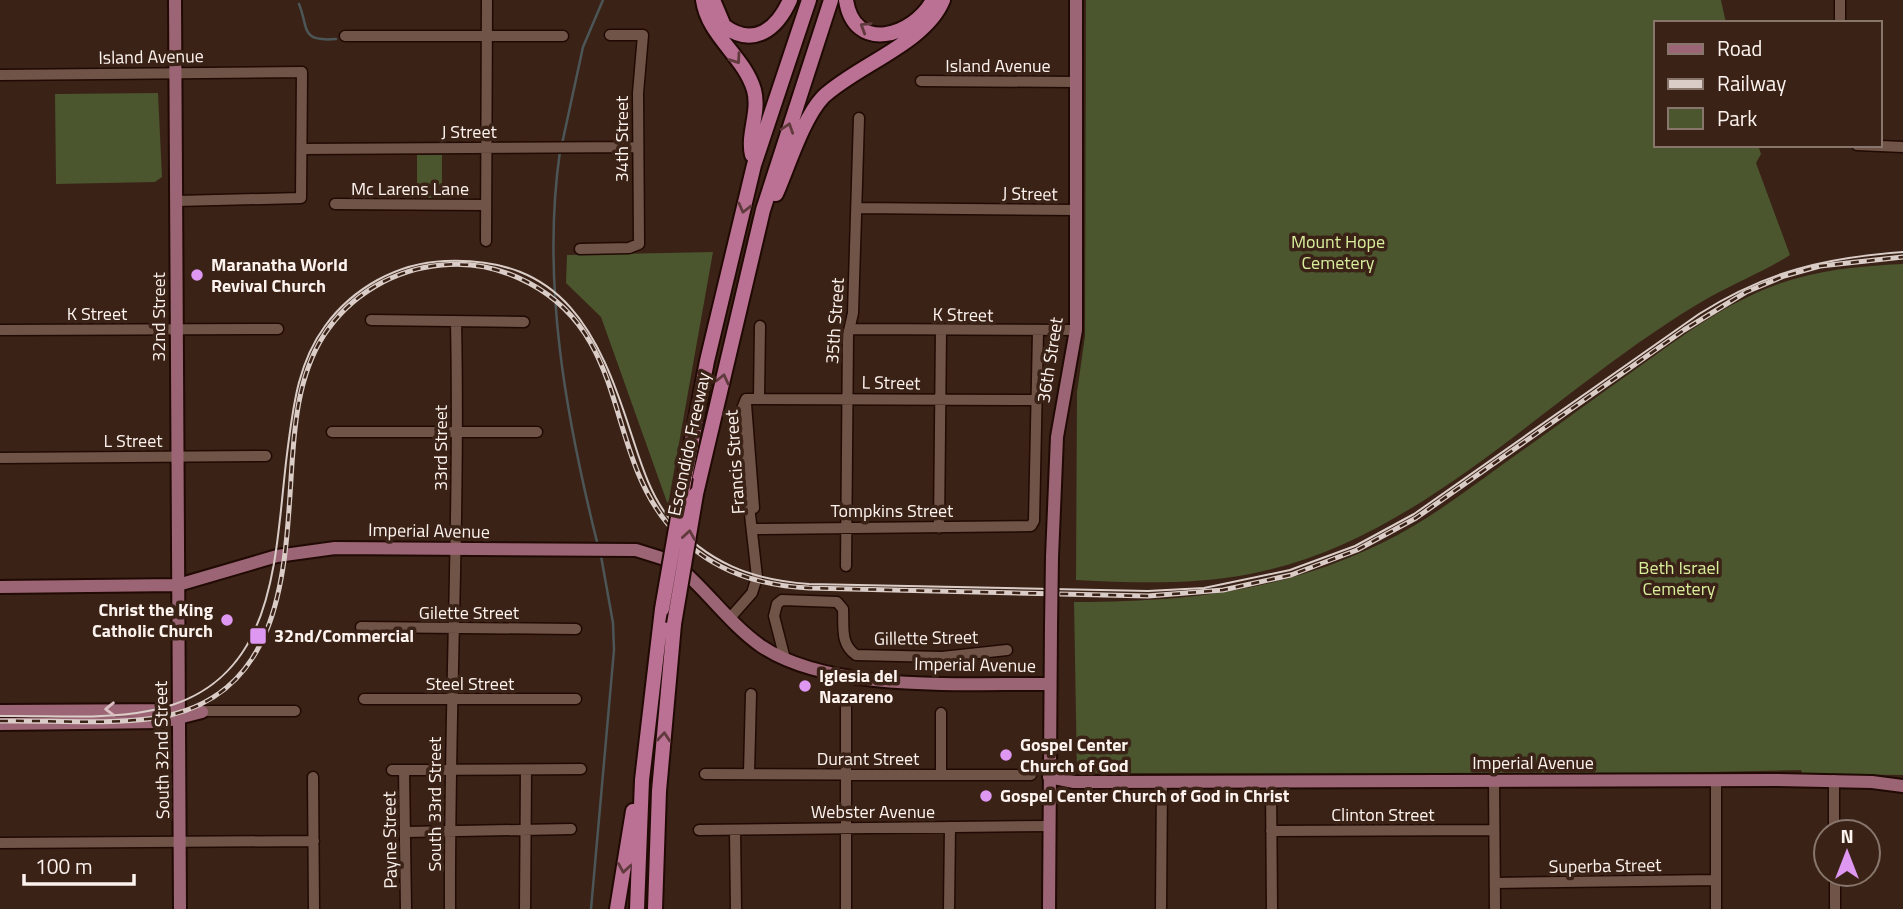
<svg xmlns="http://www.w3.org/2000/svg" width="1903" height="909" font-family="'Titillium Web',sans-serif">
  <rect width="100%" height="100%" fill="#3a2217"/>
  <path fill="#4b552e" d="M1086,0H1721L1726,23H1656V145H1758L1761,154L1756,163L1790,255C1765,271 1737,282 1710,297C1671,319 1632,347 1596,374C1490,453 1385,548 1250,574C1192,585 1135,583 1076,580L1077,392L1085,336Z
    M158,93L162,177L155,182L56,184L55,94Z
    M417,155H442V199H417Z
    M713,252L668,505L601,317L566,283L567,255Z
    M1903,264V775L1802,774L1801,770L1619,774L1077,773L1074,602C1185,602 1282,592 1384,542C1425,522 1462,494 1499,467C1550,431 1599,395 1650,359C1689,331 1728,303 1773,286C1814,270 1859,266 1903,264Z"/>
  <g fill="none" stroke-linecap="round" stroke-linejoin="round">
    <path stroke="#4c5656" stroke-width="2.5" d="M299,4C309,29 300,42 336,39
      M562,144L583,47L603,0
      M560,151C541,282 566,418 598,546
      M591,909L614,650L613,623L601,556"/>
    <g stroke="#200a03" stroke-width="13">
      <path id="minor" d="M1840,0V23
        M345,36H563
        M0,75L302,72L301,198L176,201
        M921,81L1075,82
        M1857,145L1903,147
        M302,149L638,147
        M335,204L486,205
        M857,208L1076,210
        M486,241L487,0
        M580,249L629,248L639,244L638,93L643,35H610
        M371,320L524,322
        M850,329L1076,330
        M0,330L278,329
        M759,397L760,326
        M746,399L1036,400
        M746,404L754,508
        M332,432H537
        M0,458L266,456
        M939,528L941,330
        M753,529L1031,526L1034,521L1038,332
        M846,566L848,335L853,313L859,118
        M730,618L752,593L757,577L739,416L746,399
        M361,627L576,629
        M785,659L774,616L777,604L782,600L837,602L843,609C844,627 840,644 856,655L942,657L1007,650
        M364,699H576
        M846,707V909
        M196,711H295
        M392,770L581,769
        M404,770L406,909
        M749,773L751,694
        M705,774L1031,775
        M941,774V713
        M313,777L314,909
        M1494,780L1495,909
        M1716,780V909
        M1834,780V832
        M1271,782L1272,909
        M699,830L1047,826
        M735,830L736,909
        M1271,831L1494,830
        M406,832L571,829
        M0,843L314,841
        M1835,874V909
        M1495,883L1716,880
        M450,909C449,713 460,518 456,322
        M525,909L526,770
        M949,909L950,827
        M1161,909L1162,782"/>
    </g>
    <g stroke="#200a03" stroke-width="16">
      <path id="major" d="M175,0L180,909
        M1052,557L1057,437L1076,330V0
        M0,587L178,585L277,556L335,548L636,550L668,560L680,568C708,592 730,624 761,646C830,693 966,683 1048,684
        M0,711L178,710
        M0,724L163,722L202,712
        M1049,777L1074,782H1106L1775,780L1872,782L1903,786
        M1049,909L1051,625"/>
    </g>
    <g stroke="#200a03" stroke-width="18">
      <path id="highway" d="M703,0C708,36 744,56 754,90C760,112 747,134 752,155
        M713,0L724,26C754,48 777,29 790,0
        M846,0C854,54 913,37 933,0
        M776,194C788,167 803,118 823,97C857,65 926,43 943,0
        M685,477L707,361L754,165L809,0
        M696,494L763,210L831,0
        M617,909L633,811
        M637,909L642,780L662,609
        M655,909L659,791L674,624"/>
    </g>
    <use href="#minor" stroke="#705448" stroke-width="10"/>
    <use href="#major" stroke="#9c6575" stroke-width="12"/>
    <use href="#highway" stroke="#ba7193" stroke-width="14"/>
    <path stroke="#dacdc7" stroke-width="2" d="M0,716C48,715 101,720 148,711C279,687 274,558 287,454C293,409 297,364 325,326C353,288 397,263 445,261C564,256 599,334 630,430C640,460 649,493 669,518C707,563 752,580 809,584L1148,591L1204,588L1290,570L1355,546L1414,514L1699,314C1767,271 1824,258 1903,252"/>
    <g stroke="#dacdc7" stroke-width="5">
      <path id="rail" d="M0,721C51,720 105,725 155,718C279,699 285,579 291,479C294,430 297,377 324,335C350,295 394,269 442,265C472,262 503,269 529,283C629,336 605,447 667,523C705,568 752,585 809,588L1148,596L1223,590L1291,575L1357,550L1416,518L1684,330L1746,292L1784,276L1820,266L1903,257"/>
    </g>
    <use href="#rail" stroke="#3a2217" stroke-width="2.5" stroke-dasharray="8" stroke-linecap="butt"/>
    <g stroke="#200a03" stroke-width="16" stroke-linecap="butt">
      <path id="major-bridge" d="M1051,625L1052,557"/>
    </g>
    <g stroke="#200a03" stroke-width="18" stroke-linecap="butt">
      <path id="highway-bridge" d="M662,609L685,477
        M674,624L696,494"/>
    </g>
    <use href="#major-bridge" stroke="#9c6575" stroke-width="12"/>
    <use href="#highway-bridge" stroke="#ba7193" stroke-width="14"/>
  </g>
  <defs><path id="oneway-chevron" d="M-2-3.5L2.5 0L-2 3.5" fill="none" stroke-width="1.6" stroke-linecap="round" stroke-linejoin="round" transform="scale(1.75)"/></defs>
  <g stroke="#603a3c">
    <use href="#oneway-chevron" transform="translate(865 27) rotate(-148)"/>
    <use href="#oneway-chevron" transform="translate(736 59) rotate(55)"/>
    <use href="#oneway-chevron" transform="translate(788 128) rotate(-72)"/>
    <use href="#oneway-chevron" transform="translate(744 208) rotate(104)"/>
    <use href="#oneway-chevron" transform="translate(723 379) rotate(-77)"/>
    <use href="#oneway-chevron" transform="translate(689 535) rotate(-81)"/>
    <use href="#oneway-chevron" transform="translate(664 737) rotate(-85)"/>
    <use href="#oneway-chevron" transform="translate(624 868) rotate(99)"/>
  </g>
  <use stroke="#dbc1c4" href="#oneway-chevron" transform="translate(110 709) rotate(179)"/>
  <g fill="#df98f2" stroke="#3a2217" stroke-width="2.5">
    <circle cx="197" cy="275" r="7"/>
    <circle cx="227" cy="620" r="7"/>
    <rect x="249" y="627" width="18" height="18" rx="3.5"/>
    <circle cx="805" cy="686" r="7"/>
    <circle cx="1006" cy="755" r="7"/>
    <circle cx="986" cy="796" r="7"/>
  </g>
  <g text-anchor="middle" stroke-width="7" stroke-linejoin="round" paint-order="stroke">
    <g font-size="18" fill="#fdf3ee" stroke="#3a2217">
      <text transform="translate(151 57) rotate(-1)" y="6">Island Avenue</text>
      <text x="998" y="72">Island Avenue</text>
      <text x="469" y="138">J Street</text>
      <text transform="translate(622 139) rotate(-90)" y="6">34th Street</text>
      <text x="410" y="195">Mc Larens Lane</text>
      <text transform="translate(1030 194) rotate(1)" y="6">J Street</text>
      <text x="97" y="320">K Street</text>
      <text transform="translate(963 315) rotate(1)" y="6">K Street</text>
      <text transform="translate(159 317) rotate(-90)" y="6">32nd Street</text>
      <text transform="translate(835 321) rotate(-86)" y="6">35th Street</text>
      <text transform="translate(1050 360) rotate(-81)" y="6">36th Street</text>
      <text transform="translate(891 383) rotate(1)" y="6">L Street</text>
      <text x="133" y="447">L Street</text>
      <text transform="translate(689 444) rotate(-78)" y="6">Escondido Freeway</text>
      <text transform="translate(441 448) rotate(-90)" y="6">33rd Street</text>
      <text transform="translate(735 462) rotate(-94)" y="6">Francis Street</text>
      <text x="892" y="517">Tompkins Street</text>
      <text transform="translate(429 531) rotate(1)" y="6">Imperial Avenue</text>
      <text x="469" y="619">Gilette Street</text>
      <text transform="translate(926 638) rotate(-1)" y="6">Gillette Street</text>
      <text transform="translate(975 665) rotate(1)" y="6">Imperial Avenue</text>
      <text x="470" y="690">Steel Street</text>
      <text transform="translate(162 750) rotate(-91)" y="6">South 32nd Street</text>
      <text x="868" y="765">Durant Street</text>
      <text x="1533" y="769">Imperial Avenue</text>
      <text transform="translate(435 804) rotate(-90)" y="6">South 33rd Street</text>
      <text x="873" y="818">Webster Avenue</text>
      <text x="1383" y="821">Clinton Street</text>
      <text transform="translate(390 840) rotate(-91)" y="6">Payne Street</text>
      <text transform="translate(1605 866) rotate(-1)" y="6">Superba Street</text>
    </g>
    <g font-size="18" fill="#d8ee9b" stroke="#3a2217">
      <text x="1338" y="248">Mount Hope<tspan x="1338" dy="21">Cemetery</tspan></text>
      <text x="1679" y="574">Beth Israel<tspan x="1679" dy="21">Cemetery</tspan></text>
    </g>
    <g font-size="18" font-weight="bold" fill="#fdf3ee" stroke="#3a2217" text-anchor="start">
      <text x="211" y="271">Maranatha World<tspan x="211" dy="21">Revival Church</tspan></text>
      <text x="213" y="616" text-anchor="end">Christ the King<tspan x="213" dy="21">Catholic Church</tspan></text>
      <text x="274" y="642">32nd/Commercial</text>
      <text x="819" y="682">Iglesia del<tspan x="819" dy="21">Nazareno</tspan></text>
      <text x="1020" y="751">Gospel Center<tspan x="1020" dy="21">Church of God</tspan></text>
      <text x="1000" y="802">Gospel Center Church of God in Christ</text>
    </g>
  </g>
  <rect x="1654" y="21" width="228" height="126" fill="#3a2217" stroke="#88766d" stroke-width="2"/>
  <rect x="1668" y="44" width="35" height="10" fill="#9c6575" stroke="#88766d" stroke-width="2"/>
  <text x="1717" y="56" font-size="21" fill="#fdf3ee">Road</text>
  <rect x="1668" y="79" width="35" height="10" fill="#dacdc7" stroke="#88766d" stroke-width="2"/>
  <text x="1717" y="91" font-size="21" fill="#fdf3ee">Railway</text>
  <rect x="1668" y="108" width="35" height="21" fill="#4b552e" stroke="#88766d" stroke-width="2"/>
  <text x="1717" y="126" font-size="21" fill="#fdf3ee">Park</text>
  <g transform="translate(1847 853)"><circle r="33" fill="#3a2217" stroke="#88766d" stroke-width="2"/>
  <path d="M0-5L12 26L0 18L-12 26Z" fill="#df98f2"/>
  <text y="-10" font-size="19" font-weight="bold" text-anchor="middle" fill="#fdf3ee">N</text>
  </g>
  <path d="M24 874v10h110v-10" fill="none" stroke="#fdf3ee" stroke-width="3.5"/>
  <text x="35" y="874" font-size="21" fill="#fdf3ee" stroke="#3a2217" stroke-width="5" paint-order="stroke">100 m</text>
</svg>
